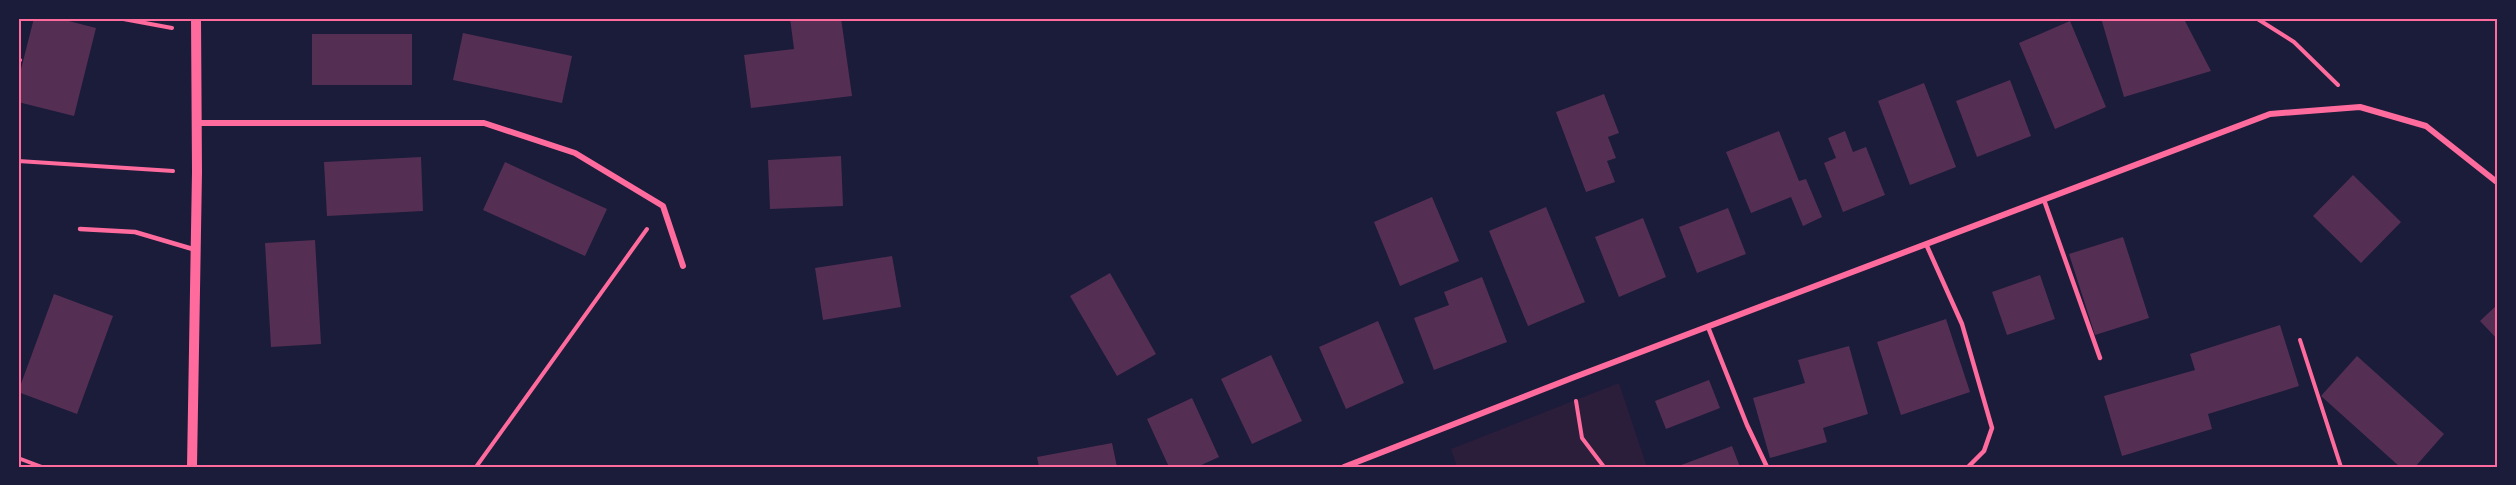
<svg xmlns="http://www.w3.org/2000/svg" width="2516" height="485" font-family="Raleway,sans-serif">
  <rect width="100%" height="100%" fill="#1b1b3a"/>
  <path fill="#2a1e3b" d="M1619,383L1647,467H1457L1451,449Z"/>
  <path fill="#542f53" d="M34,18H57L96,28L74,116L18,102V81Z
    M790,18H841L852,96L751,108L744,55L794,49Z
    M2101,18H2181L2185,21L2211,71L2124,97Z
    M2070,21L2106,107L2055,129L2019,43Z
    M463,33L572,56L562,103L453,80Z
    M312,34H412V85H312Z
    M2010,80L2031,136L1977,157L1956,101Z
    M1924,83L1956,167L1910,185L1878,101Z
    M1604,94L1619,133L1608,137L1616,158L1607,161L1615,182L1586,192L1556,112Z
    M1779,131L1799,181L1806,179L1822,217L1803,226L1791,197L1751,213L1726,152Z
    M1845,131L1853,152L1866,147L1885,195L1843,212L1824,163L1836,158L1828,138Z
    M841,156L843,206L770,209L768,160Z
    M421,157L423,211L327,216L324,162Z
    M505,162L607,209L585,256L483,210Z
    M2353,175L2401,222L2361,263L2313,216Z
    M1432,197L1459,261L1400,286L1374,222Z
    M1546,207L1585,302L1528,326L1489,231Z
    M1728,208L1746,254L1697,273L1679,227Z
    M1643,218L1666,277L1619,297L1595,237Z
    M2123,237L2149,318L2095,335L2069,254Z
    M315,240L321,344L271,347L265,243Z
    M892,256L901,307L823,320L815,268Z
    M1110,273L1156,354L1117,376L1070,296Z
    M2040,275L2055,319L2007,335L1992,292Z
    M1482,277L1507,342L1434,370L1414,318L1449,305L1444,292Z
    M54,294L113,316L77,414L18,392Z
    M2498,304V340L2480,321Z
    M1946,319L1970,392L1901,415L1877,342Z
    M1378,321L1404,383L1346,409L1319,347Z
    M2280,325L2299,386L2208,414L2212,429L2122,456L2104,396L2195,370L2190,354Z
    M1849,346L1868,414L1823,428L1827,442L1770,458L1753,398L1805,383L1798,360Z
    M1271,355L1302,421L1252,444L1221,379Z
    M2357,356L2444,434L2415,467H2400L2321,396Z
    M1709,380L1720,408L1666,429L1655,401Z
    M1192,398L1219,457L1197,467H1169L1147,419Z
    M1112,443L1117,467H1039L1037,457Z
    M1732,446L1740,467H1676Z"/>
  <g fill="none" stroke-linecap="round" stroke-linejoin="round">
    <path stroke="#ff6b9d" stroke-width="4" d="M118,18L172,28
      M2256,18L2294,42L2338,85
      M18,59L20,60
      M18,161L173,171
      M2300,340L2341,467
      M1576,401L1582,438L1604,467
      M18,458L42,467
      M476,467L647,229"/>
    <path stroke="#ff6b9d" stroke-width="4.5" d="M2044,200L2100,358
      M80,229L135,232L196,250
      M1926,244L1962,324L1992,428L1984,451L1968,467
      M1708,327L1747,425L1767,467"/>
    <path stroke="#ff6b9d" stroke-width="6" d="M197,123H484L575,153L663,206L683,266
      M1344,467L1572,378L2270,114L2360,107L2426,126L2498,183"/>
    <path stroke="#ff6b9d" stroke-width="10" d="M192,467L197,172L196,18"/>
  </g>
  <rect width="2516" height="485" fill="none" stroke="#1b1b3a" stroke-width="39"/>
  <rect x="20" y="20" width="2476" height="446" fill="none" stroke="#ff6b9d" stroke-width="2"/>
</svg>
